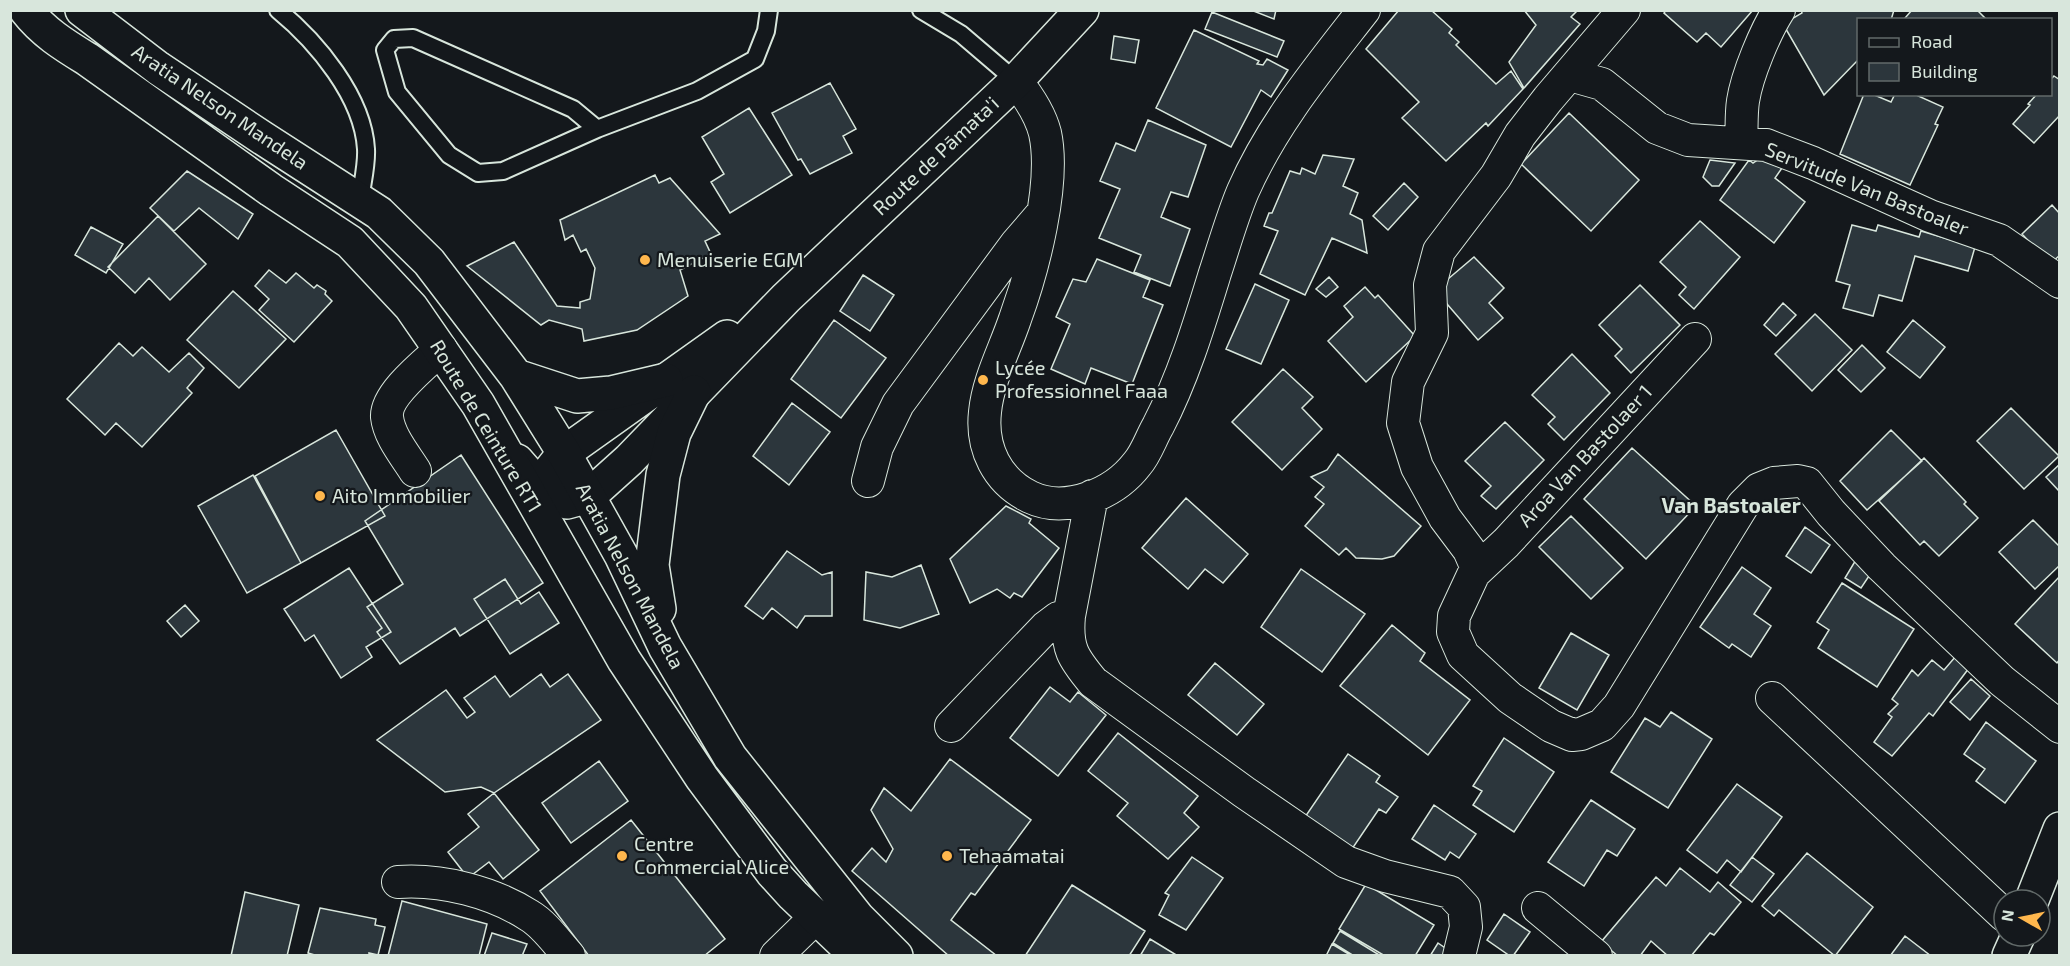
<svg xmlns="http://www.w3.org/2000/svg" width="2070" height="966" font-family="'Exo 2',sans-serif">
  <rect width="100%" height="100%" fill="#14181c"/>
  <path fill="#2c363c" stroke="#d8e6dc" stroke-width="1.5" d="M1251,10H1276L1274,19Z
    M1399,10H1431L1452,29L1449,33L1459,42L1456,45L1496,84L1511,71L1523,89L1488,126L1486,123L1446,161L1402,118L1419,102L1366,49Z
    M1524,10H1578L1571,17L1580,24L1524,88L1509,62L1536,25Z
    M1666,10H1753L1721,47L1706,33L1697,42L1664,13Z
    M1801,10H1894L1891,20H1858V60L1824,95L1783,24L1802,13Z
    M1912,10H1977L1987,20H1906L1905,18Z
    M1212,12L1284,41L1277,57L1205,29Z
    M1194,30L1259,61L1257,64L1263,65L1267,59L1288,70L1271,97L1261,90L1231,147L1156,108Z
    M1114,36L1139,40L1135,63L1111,59Z
    M2054,76L2060,80V115L2034,143L2013,124L2030,105L2028,104L2037,94H2050V80Z
    M830,83L856,129L843,136L852,153L810,174L801,159L798,160L772,113Z
    M1864,94H1872L1891,102L1895,94H1914L1943,107L1935,124L1938,125L1910,185L1840,154Z
    M749,108L792,175L730,213L711,182L724,174L702,137Z
    M1569,113L1639,180L1591,231L1521,164Z
    M1148,120L1206,145L1188,197L1171,192L1161,217L1190,229L1170,286L1134,272L1141,255L1099,238L1120,189L1100,181L1116,143L1135,151Z
    M1323,155L1354,159L1343,186L1358,193L1350,214L1362,220L1367,253L1332,238L1305,295L1260,274L1278,231L1264,226L1269,213H1272L1290,171L1300,174L1302,168L1315,174Z
    M1759,159L1782,168L1775,178L1805,202L1774,243L1720,200L1749,160L1753,163Z
    M1710,160L1735,163L1719,186H1712L1703,177Z
    M187,171L253,214L238,239L199,208L174,231L150,208Z
    M655,175L659,183L670,178L720,234L705,241L711,254L680,270L688,296L637,330L584,341L582,329L549,320L541,325L467,266L514,242L557,306L580,308V302L590,299L595,268L586,249L581,252L573,235L565,240L560,220Z
    M1404,183L1418,197L1388,230L1373,216Z
    M2052,205L2060,214V255L2050,264L2022,234Z
    M158,216L206,264L170,300L149,278L135,293L108,267Z
    M1700,221L1740,257L1694,309L1679,295L1686,287L1660,262Z
    M1852,225L1876,231L1878,225L1919,237L1921,231L1975,247L1968,271L1915,256L1902,301L1879,295L1873,316L1843,308L1850,285L1836,281Z
    M91,227L123,244L106,273L75,255Z
    M1474,257L1504,288L1489,303L1503,318L1478,340L1435,290Z
    M1097,259L1150,280L1143,297L1163,305L1132,384L1091,368L1085,384L1051,369L1070,324L1056,317L1073,279L1086,282Z
    M269,270L286,283L296,273L314,288L317,285L326,291L325,294L332,301L294,342L259,310L269,299L255,286Z
    M863,275L894,295L870,331L840,311Z
    M1329,277L1338,287L1326,297L1316,289Z
    M1255,284L1289,300L1261,364L1226,349Z
    M1640,285L1680,325L1631,373L1615,356L1622,349L1599,325Z
    M1365,287L1375,298L1378,295L1415,336L1366,382L1328,341L1353,317L1344,306Z
    M233,291L286,339L239,388L187,340Z
    M1783,303L1796,315L1776,336L1764,325Z
    M1815,314L1852,350L1812,391L1775,354Z
    M834,320L886,358L841,418L791,379Z
    M1913,320L1945,347L1920,378L1887,352Z
    M119,343L133,356L142,347L169,372L189,353L204,368L187,388L192,393L142,447L116,423L105,435L67,399Z
    M1862,345L1885,368L1861,392L1838,370Z
    M1572,354L1610,393L1564,440L1548,424L1555,417L1532,395Z
    M1283,369L1313,397L1302,408L1322,429L1282,470L1232,422Z
    M792,403L830,432L789,485L753,456Z
    M2011,408L2059,456L2024,489L1977,441Z
    M1505,422L1544,460L1496,509L1481,496L1491,486L1465,461Z
    M336,430L385,516L301,563L255,476Z
    M1891,430L1922,461L1867,510L1840,481Z
    M1632,448L1696,506L1646,559L1584,499Z
    M1338,454L1421,526L1394,556L1382,559L1356,558L1346,548L1339,555L1305,526L1324,504L1315,497L1324,487L1311,477L1327,470Z
    M461,455L543,583L460,636L455,628L400,664L377,632L382,628L367,607L403,584L365,521Z
    M1924,458L1966,502L1964,504L1978,518L1939,556L1924,541L1920,545L1879,501Z
    M2060,464V492L2046,477Z
    M253,475L301,563L247,593L198,506Z
    M1186,498L1248,554L1223,583L1205,569L1188,589L1142,548Z
    M1006,506L1031,519L1029,523L1059,548L1022,597L1014,593L1010,598L997,589L970,603L950,559Z
    M1571,516L1623,568L1591,599L1539,547Z
    M2033,520L2060,547V565L2035,589L1999,552Z
    M1805,527L1830,545L1811,573L1786,556Z
    M787,551L822,575L832,572V616H805L797,628L772,608L763,619L745,606Z
    M1857,558L1871,573L1861,588L1845,578Z
    M921,565L939,614L900,628L864,620L866,572L892,577Z
    M1742,567L1771,588L1754,614L1771,626L1751,657L1732,644L1729,648L1700,627Z
    M349,568L391,632L366,647L372,657L341,678L314,635L305,641L284,609Z
    M1301,569L1365,614L1322,672L1261,627Z
    M2059,577L2060,659L2057,663L2015,624Z
    M505,579L521,604L539,592L559,623L510,654L474,599Z
    M1842,583L1914,629L1877,687L1818,648L1829,630L1817,622Z
    M185,605L199,621L181,637L167,621Z
    M1392,625L1425,653L1420,661L1470,700L1428,755L1340,686Z
    M1571,633L1609,655L1577,710L1539,688Z
    M1956,656L1969,668L1933,716L1929,713L1892,756L1874,742L1892,717L1888,714L1898,704L1892,699L1912,670L1918,676L1932,660L1944,670Z
    M1215,663L1264,704L1237,735L1188,695Z
    M541,674L550,687L568,674L601,720L494,793L481,787L445,792L377,740L446,690L467,718L475,712L464,698L495,676L510,697Z
    M1971,679L1990,696L1970,720L1950,702Z
    M1050,687L1070,702L1078,692L1106,715L1058,776L1010,738Z
    M1671,712L1712,739L1668,808L1611,772L1645,718L1660,727Z
    M1986,722L2036,761L2005,803L1976,781L1985,769L1964,754Z
    M1118,733L1198,796L1184,813L1199,827L1168,859L1117,816L1128,803L1088,771Z
    M1504,738L1554,772L1514,832L1473,805L1482,791L1473,786Z
    M1348,754L1380,776L1376,782L1398,797L1386,813L1379,809L1352,849L1305,817Z
    M950,759L1031,820L975,895L971,893L951,920L997,956H949L852,871L872,848L886,862L893,849L871,810L884,788L911,811Z
    M599,761L628,801L571,843L542,803Z
    M1737,784L1782,817L1741,872L1727,860L1717,873L1687,850Z
    M494,793L539,850L503,879L489,862L468,878L448,852L479,827L468,814Z
    M1591,800L1635,829L1617,856L1607,850L1584,886L1548,862Z
    M1434,805L1476,834L1459,858L1450,852L1445,860L1412,839Z
    M631,820L725,939L704,956H589L540,891Z
    M1807,853L1873,907L1835,956L1779,910L1774,916L1762,906Z
    M1192,857L1223,878L1186,930L1159,915L1169,895L1165,893Z
    M1752,857L1774,874L1752,902L1730,885Z
    M1680,868L1710,892L1718,882L1741,902L1714,935L1710,933L1691,956H1668L1651,941L1640,956H1618L1601,942L1656,877L1666,886Z
    M1366,884L1434,925L1415,956H1385L1339,929Z
    M1072,885L1145,931L1129,956H1025Z
    M245,892L299,905L287,956H231Z
    M402,901L487,924L479,956H388Z
    M320,908L376,919L375,925L385,927L378,955L369,953V956H318L308,953Z
    M1504,914L1530,932L1513,956H1510L1487,940Z
    M1340,931L1381,956H1354L1333,943Z
    M492,933L527,944L522,956H484Z
    M1905,936L1931,956H1890Z
    M1150,939L1178,956H1140Z
    M1438,943L1448,950L1444,956H1430Z
    M1332,944L1352,956H1326Z"/>
  <g fill="none" stroke-linecap="round" stroke-linejoin="round">
    <g stroke="#d8e6dc" stroke-width="20">
      <path id="lane" d="M278,10C317,42 363,97 366,149C367,165 362,184 360,200
        M921,10L961,34L1016,81
        M597,129L573,109L413,38L394,39L385,50L397,92L449,155L478,173L503,171L597,129L697,91L755,59L766,31L769,10"/>
    </g>
    <g stroke="#d8e6dc" stroke-width="34">
      <path id="street" d="M1624,10L1548,99L1520,135L1496,176L1439,251L1430,285L1432,333L1408,382L1403,423L1417,467L1445,518L1469,550L1476,566L1474,573L1454,616L1453,632L1463,655L1510,698L1551,726L1572,735L1581,734L1602,725L1619,706L1743,505L1759,489L1774,483L1798,481L1807,483L1831,513L1882,567L2002,681L2060,727
        M1570,75L1602,84L1657,128L1688,140L1766,145L1813,163L1930,216L1999,240L2060,282
        M1016,81C1028,96 1040,113 1045,133C1056,183 1033,270 1015,319C1005,349 988,380 985,412C981,448 997,481 1030,497C1066,514 1114,494 1137,464C1146,454 1151,438 1158,426C1183,378 1199,325 1215,273C1224,246 1232,217 1243,191C1273,123 1319,68 1364,10
        M1741,143C1742,129 1741,114 1743,101C1747,75 1765,32 1779,10
        M415,471C405,455 389,436 387,417C385,395 426,363 441,349
        M868,481L877,447L898,404L1016,244L1041,215
        M1092,496L1069,616C1066,648 1073,658 1093,682L1244,792L1346,862L1385,876L1450,892L1464,907L1466,927L1459,956
        M1474,573L1506,543L1695,339
        M1772,698L2004,915
        M951,726L1046,627L1058,618L1069,616
        M398,882C442,879 493,892 530,916C545,925 557,943 569,956
        M1538,908L1596,956
        M776,956L817,916"/>
    </g>
    <g stroke="#d8e6dc" stroke-width="36">
      <path id="secondary" d="M517,461L544,492L567,502L589,496L629,460L786,298L1016,81L1082,10
        M550,475V471L564,453L727,337
        M2032,900L2060,829
        M2009,956L2018,936"/>
    </g>
    <g stroke="#d8e6dc" stroke-width="36">
      <path id="primary" d="M26,10C43,32 64,45 87,59L271,190L350,242L411,307L478,404L624,660L702,778L772,872L793,895L857,956
        M82,10L158,68L261,137L379,213L429,262L516,376L564,453L621,555L665,647L730,757L858,918L896,956
        M516,376L577,396L611,393L666,380
        M659,609L652,565L663,475L674,433L694,392"/>
    </g>
    <use href="#lane" stroke="#14181c" stroke-width="16"/>
    <use href="#street" stroke="#14181c" stroke-width="32"/>
    <use href="#secondary" stroke="#14181c" stroke-width="33"/>
    <use href="#primary" stroke="#14181c" stroke-width="33"/>
  </g>
  <g fill="#ffb74d" stroke="#14181c" stroke-width="2">
    <circle cx="645" cy="260" r="6"/>
    <circle cx="983" cy="380" r="6"/>
    <circle cx="320" cy="496" r="6"/>
    <circle cx="622" cy="856" r="6"/>
    <circle cx="947" cy="856" r="6"/>
  </g>
  <g text-anchor="middle" stroke-width="4.5" stroke-linejoin="round" paint-order="stroke">
    <g font-size="20" fill="#d8e6dc" stroke="#14181c">
      <text transform="translate(220 107) rotate(34)" y="7">Aratia Nelson Mandela</text>
      <text transform="translate(936 156) rotate(-43)" y="7">Route de Pāmata'i</text>
      <text transform="translate(1867 189) rotate(22)" y="7">Servitude Van Bastoaler</text>
      <text transform="translate(486 426) rotate(59)" y="7">Route de Ceinture RT1</text>
      <text transform="translate(1585 456) rotate(-47)" y="7">Aroa Van Bastolaer 1</text>
      <text transform="translate(630 576) rotate(62)" y="7">Aratia Nelson Mandela</text>
    </g>
    <g font-size="20" fill="#d8e6dc" stroke="#14181c" text-anchor="start">
      <text x="657" y="267">Menuiserie EGM</text>
      <text x="995" y="375">Lycée<tspan x="995" dy="23">Professionnel Faaa</tspan></text>
      <text x="332" y="503">Aito Immobilier</text>
      <text x="634" y="851">Centre<tspan x="634" dy="23">Commercial Alice</tspan></text>
      <text x="959" y="863">Tehaamatai</text>
    </g>
    <g font-size="21" font-weight="bold" fill="#d8e6dc" stroke="#14181c">
      <text x="1731" y="513">Van Bastoaler</text>
    </g>
  </g>
  <rect width="2070" height="966" fill="none" stroke="#d8e6dc" stroke-width="24"/>
  <rect x="1857" y="18" width="195" height="78" fill="#14181c" stroke="#626a69" stroke-width="1.5"/>
  <rect x="1869" y="38" width="30" height="9" fill="#14181c" stroke="#626a69" stroke-width="1.5"/>
  <text x="1911" y="48" font-size="18" fill="#d8e6dc">Road</text>
  <rect x="1869" y="63" width="30" height="18" fill="#2c363c" stroke="#626a69" stroke-width="1.5"/>
  <text x="1911" y="78" font-size="18" fill="#d8e6dc">Building</text>
  <g transform="translate(2022 918) rotate(279)"><circle r="28" fill="#14181c" stroke="#626a69" stroke-width="1.5"/>
  <path d="M0-4.5L10 22L0 15L-10 22Z" fill="#ffb74d"/>
  <text y="-9" font-size="16" font-weight="bold" text-anchor="middle" fill="#d8e6dc">N</text>
  </g>
</svg>
